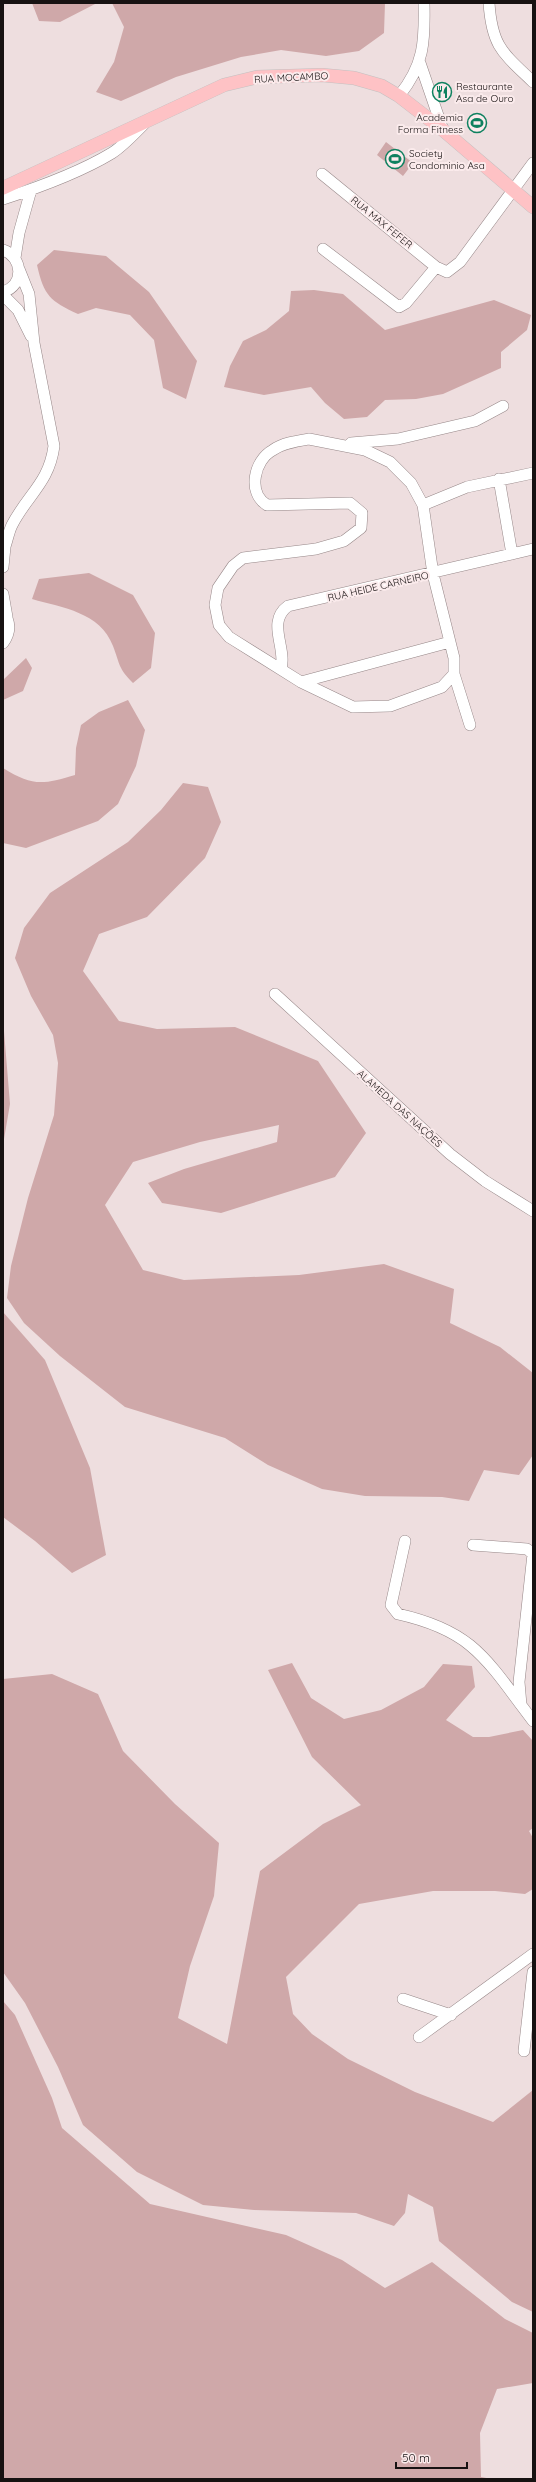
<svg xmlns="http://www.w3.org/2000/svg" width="536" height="2482" font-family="Quicksand,sans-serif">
  <rect width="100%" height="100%" fill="#eededf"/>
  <path fill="#cfa8a9" d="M32,3H97L60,22L39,21Z
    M112,3H385L384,33L359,51L326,56L281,50L241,57L176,77L121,101L96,92L114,62L124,27Z
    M386,142L413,163L403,176L377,155Z
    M54,250L106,256L149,292L197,361L186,399L163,388L154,340L130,315L96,308L78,314C50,301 44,296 37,265Z
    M314,290L343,294L385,330L494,300L531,315L527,330L501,352V368L443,394L416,399L385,400L367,417L344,419L325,403L311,387L264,395L224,387L230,366L243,341L266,330L289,311L291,291Z
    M89,573L133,595L155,633L151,668L133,683C118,668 120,664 113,646C100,612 63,608 32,599L39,579Z
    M26,658L32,668L23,691L3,700V680Z
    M128,700L145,730L136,766L118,804L98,821L26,848L3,843V768C32,786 42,785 75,775L76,748L81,725L99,712Z
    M183,783L208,787L221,822L205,858L147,917L99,934L83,971L119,1021L157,1029L235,1027L318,1061L366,1133L335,1177L221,1213L162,1203L148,1183L184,1169L277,1142L279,1125L200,1142L133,1162L105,1205L143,1270L184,1280L299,1275L384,1264L454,1289L450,1323L500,1347L533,1373V1455L519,1475L484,1470L469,1501L442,1497L365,1496L322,1489L268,1465L225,1438L125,1407L60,1356L24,1323L7,1298L11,1266L28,1198L54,1115L58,1063L53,1035L31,996L15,958L24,928L50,893L128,842L161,810Z
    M3,1019L10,1104L3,1145Z
    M3,1312L45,1360L90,1468L106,1555L72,1573L35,1541L3,1517Z
    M292,1663L311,1698L344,1719L381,1710L424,1687L443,1664L472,1666L475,1687L446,1720L473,1737H489L523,1730L533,1741V1828L529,1831L533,1838V1889L525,1894L495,1891H433L359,1904L286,1977L293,2014L312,2034L348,2059L415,2092L493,2122L533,2090V2312L512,2302L439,2241L433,2207L408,2194L405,2213L394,2226L356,2213L254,2210L203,2205L137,2172L83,2125L58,2067L25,2003L3,1972V1679L52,1674L98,1694L123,1751L175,1804L219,1843L214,1896L190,1966L178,2018L227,2044L260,1871L323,1824L361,1805L312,1757L268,1670Z
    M3,2001L15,2015L52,2098L62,2128L150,2204L286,2235L342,2260L385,2288L432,2262L505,2319L533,2333V2383L497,2389L480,2433L481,2477L492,2479H3Z"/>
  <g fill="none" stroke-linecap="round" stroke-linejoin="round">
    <g stroke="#968788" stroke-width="12">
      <path id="minor" d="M489,3C492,47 503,53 533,82
        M420,63L443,130
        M399,96C424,65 425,42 424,3
        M322,174L436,267L447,272L460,262L533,163
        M3,199C40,187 79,173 112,153C123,146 134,134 144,124
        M323,249L399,307L406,303L436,267
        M3,250C23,257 25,285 3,292
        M15,258L19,233L31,190
        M3,295L18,310L31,336
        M309,439L365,450L390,462L411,483L423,505L433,574L454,658V674L442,687L390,706L353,707L301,682L229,637L219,625L215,605L218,588L233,566L243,558L316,549L344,541L361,528L362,513L350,503L267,505C247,493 254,460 273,450C283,443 297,441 309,439Z
        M351,443L398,439L475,421L503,406
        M499,479L512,554
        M423,505L467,487L533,473
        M3,552C7,543 8,533 12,525C28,494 49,483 54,446L34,343L29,294L19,269
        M3,567L5,547
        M3,594L7,617
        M3,611C10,621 11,632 3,643
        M281,669C287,648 266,622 288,606L533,549
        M454,674L470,725
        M301,682L450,642
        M275,994L450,1154L485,1181L533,1211
        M405,1541L391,1605L398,1614C465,1629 482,1652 521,1705
        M473,1545L527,1549L533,1554
        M533,1554L519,1682L521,1705L533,1721
        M403,1999L451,2015
        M419,2037L533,1954
        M524,2051L533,1972"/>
    </g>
    <g stroke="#c3c1c1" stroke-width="14">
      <path id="major" d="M3,188L224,85L257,77L322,75L354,78L382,86L399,96L443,130L533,207"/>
    </g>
    <use href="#minor" stroke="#fff" stroke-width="11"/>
    <use href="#major" stroke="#fec2c5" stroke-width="13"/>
  </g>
  <defs>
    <g id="restaurant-ring" transform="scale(1)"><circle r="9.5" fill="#fbebec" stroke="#0e815f" stroke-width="1.5"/><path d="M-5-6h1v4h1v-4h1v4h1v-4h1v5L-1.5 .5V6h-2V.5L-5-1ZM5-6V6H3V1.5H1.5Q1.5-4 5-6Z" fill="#0e815f"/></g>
    <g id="stadium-ring" transform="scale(1)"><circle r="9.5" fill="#fbebec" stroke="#0e815f" stroke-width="1.5"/><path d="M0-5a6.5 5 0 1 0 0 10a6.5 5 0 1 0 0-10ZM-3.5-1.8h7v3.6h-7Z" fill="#0e815f"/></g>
  </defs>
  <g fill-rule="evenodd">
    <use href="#restaurant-ring" x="442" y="92"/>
    <use href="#stadium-ring" x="477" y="123"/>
    <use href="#stadium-ring" x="395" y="159"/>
  </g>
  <g text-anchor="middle" stroke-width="4" stroke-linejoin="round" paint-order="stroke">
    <g font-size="10" fill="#171212" stroke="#fbebec">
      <text transform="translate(291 77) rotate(-3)" y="4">RUA MOCAMBO</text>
      <text transform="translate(382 222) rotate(39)" y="4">RUA MAX FEFER</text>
      <text transform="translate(378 586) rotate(-13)" y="4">RUA HEIDE CARNEIRO</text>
      <text transform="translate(400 1108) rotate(42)" y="4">ALAMEDA DAS NAÇÕES</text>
    </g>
    <g font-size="10" fill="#171212" stroke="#fbebec" text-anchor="start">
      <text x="456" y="90">Restaurante<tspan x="456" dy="12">Asa de Ouro</tspan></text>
      <text x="463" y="121" text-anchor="end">Academia<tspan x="463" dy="12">Forma Fitness</tspan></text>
      <text x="409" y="157">Society<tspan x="409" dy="12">Condominio Asa</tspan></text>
    </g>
  </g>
  <rect width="536" height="2482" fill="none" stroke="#171212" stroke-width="8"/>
  <path d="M396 2462v6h71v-6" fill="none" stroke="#171212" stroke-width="2"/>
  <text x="402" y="2462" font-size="12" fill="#171212" stroke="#fbebec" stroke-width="3" paint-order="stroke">50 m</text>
</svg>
